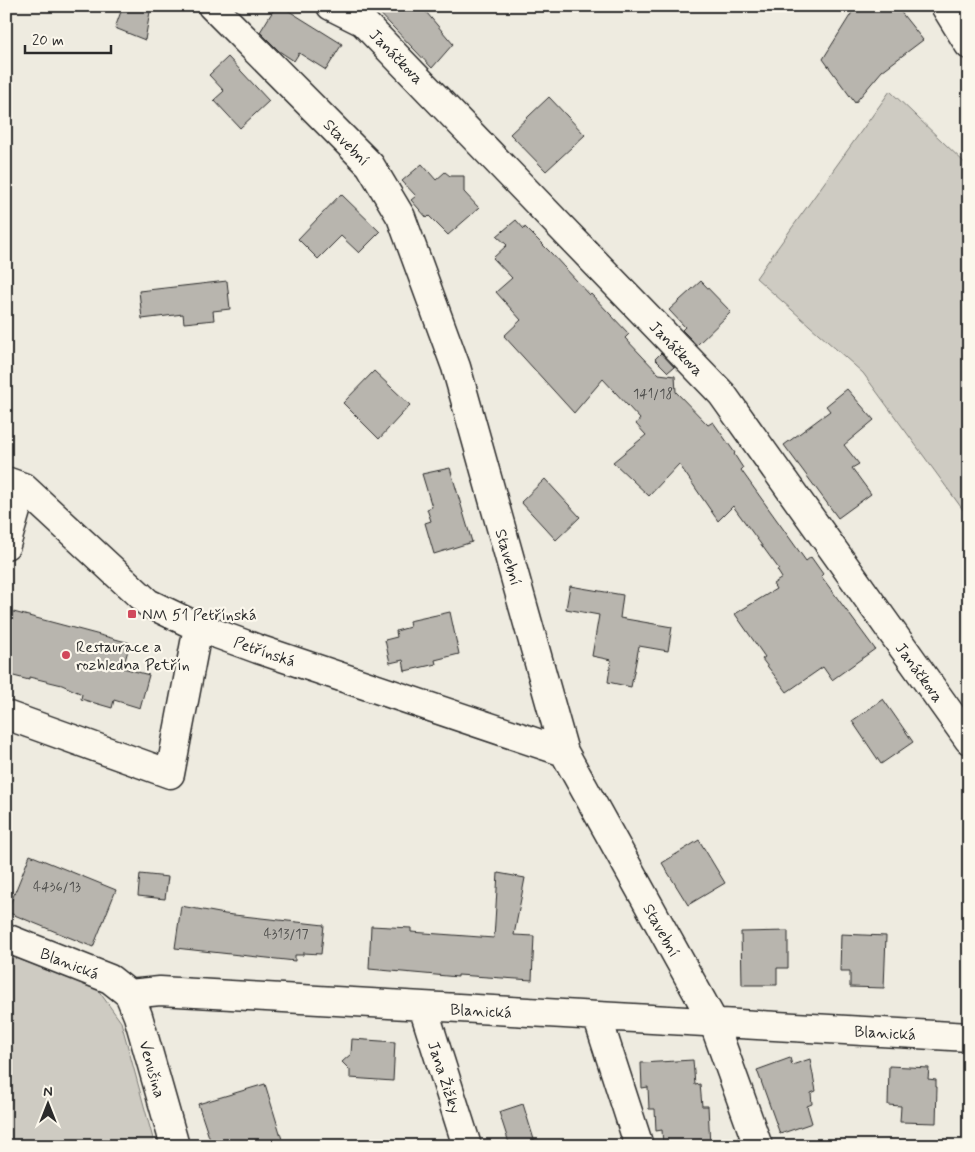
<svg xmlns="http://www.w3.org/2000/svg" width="975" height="1152" font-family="Mynerve,sans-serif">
  <rect width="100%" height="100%" fill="#eeebe0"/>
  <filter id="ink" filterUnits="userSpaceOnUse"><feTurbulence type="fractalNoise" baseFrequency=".02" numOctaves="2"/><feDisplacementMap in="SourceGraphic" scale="10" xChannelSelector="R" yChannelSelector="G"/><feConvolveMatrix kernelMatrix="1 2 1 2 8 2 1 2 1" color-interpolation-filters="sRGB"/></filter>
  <g filter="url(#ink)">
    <path fill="#cecbc2" stroke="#7c7b76" d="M890,91L969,167V518L863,373L756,278Z
      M6,954L98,990L121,1022L155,1146H6Z"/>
    <path fill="#b8b5ae" stroke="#2b2b2b" d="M123,6H151L145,40L115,28Z
      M276,6H281L342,44L326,70L299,53L294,61L279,51L260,32Z
      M373,6H421L453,44L432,68Z
      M856,6H896L923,40L882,71L855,103L823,59Z
      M228,57L269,101L240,128L214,100L224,91L209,75Z
      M549,97L585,135L546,171L510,134Z
      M422,164L436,180L445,172L450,176H464V192L479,208L448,235L429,216L427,218L411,200L416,196L402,181Z
      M341,194L380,232L359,253L341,236L318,259L298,239Z
      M516,220L524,229L525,227L552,254L590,295L591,294L629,334L625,338L659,374L675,376L676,392L708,425L713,422L735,453L734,454L743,468L741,470L806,561L811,557L823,574L821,576L875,649L832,680L823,667L787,692L762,659L765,657L735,614L776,589L773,584L782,578L777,570L779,569L733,506L718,521L679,464L649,496L613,462L646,435L636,424L640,419L603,379L574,413L504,336L521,320L496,292L512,278L493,258L507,245L497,236Z
      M227,281L230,309L213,311L214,320L184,323L183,314L142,319L139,291Z
      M701,281L731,312L697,345L682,330L685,327L669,310Z
      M661,353L674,367L668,372L655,359Z
      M374,371L410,405L379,439L343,403Z
      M847,389L874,420L844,445L859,464L852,468L871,494L838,518L784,445L830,411L826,406Z
      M450,468L472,542L434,554L425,523L431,521L427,509L432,507L422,474Z
      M545,479L580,517L556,540L521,502Z
      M570,586L623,595L620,618L672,627L668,651L639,646L631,687L608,682L611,660L592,656L599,615L566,609Z
      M6,610L130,643L123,668L149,675L140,708L114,700L112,708L81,699L82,694L62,685L29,677V680L6,674Z
      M450,612L459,654L435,660L436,664L405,671L403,660L390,663L385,640L397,637L396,631L410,627L409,621Z
      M883,699L913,742L881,764L852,721Z
      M699,840L725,883L688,905L662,863Z
      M30,855L116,890L93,947L7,912Z
      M498,873L525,878L514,935L534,936L532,980L458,975V977L369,969L371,926L411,928V932L494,938Z
      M140,874L168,877L165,899L138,896Z
      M181,906L225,914L324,925L321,954L303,953V955H295V961L175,948Z
      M788,931V968H777V985H742L741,932Z
      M841,934L886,936L884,988L850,987V971H840Z
      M352,1039L395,1042L393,1081L350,1078V1070L342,1062L351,1054Z
      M790,1058L792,1065L810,1059L816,1091L811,1093L812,1104L807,1106L812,1123L780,1134L757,1070Z
      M693,1060L695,1085L700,1084L702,1106H708L710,1146H663L662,1130L656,1131L655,1109H649L648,1087L642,1088L641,1063Z
      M889,1066L929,1068L928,1079L936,1080V1087H937L936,1123L900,1122L901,1106L888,1105Z
      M265,1084L284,1146H212L198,1104Z
      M523,1104L536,1146H510L499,1112Z"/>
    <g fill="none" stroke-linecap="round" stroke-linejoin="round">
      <g stroke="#2b2b2b" stroke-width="31">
        <path id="minor" d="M212,6L370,165L401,217L456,367L564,752L713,1021L758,1146
          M331,6L363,22L722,394L969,740
          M6,481L23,487L148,603L198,627L258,649L564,752
          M6,545L23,487
          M6,715L170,774L198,627
          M6,938L110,979L129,994L138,1016L175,1146
          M129,994L160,991C429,1008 699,1021 969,1037
          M423,1007L467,1146
          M597,1016L639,1146"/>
      </g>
      <g stroke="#2b2b2b" stroke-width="31">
        <path id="major" d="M945,6L969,45"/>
      </g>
      <use href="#minor" stroke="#fbf7ec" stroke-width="28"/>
      <use href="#major" stroke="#fbf7ec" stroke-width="28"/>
    </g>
  </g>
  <g fill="#d1495b" stroke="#fbf7ec" stroke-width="2">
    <rect x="127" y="609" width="10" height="10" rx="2.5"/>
    <circle cx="66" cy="655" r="5"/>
  </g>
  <g text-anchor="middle" stroke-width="4.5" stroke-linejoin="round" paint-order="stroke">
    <g font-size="14" fill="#4e4e4c">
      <text x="653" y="398">141/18</text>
      <text x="57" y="891">4436/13</text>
      <text x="286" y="938">4313/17</text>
    </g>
    <g font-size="16" fill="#2b2b2b" stroke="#fbf7ec">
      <text transform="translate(397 56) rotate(46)" y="6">Janáčkova</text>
      <text transform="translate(347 142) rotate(46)" y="6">Stavební</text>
      <text transform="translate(677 348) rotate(46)" y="6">Janáčkova</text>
      <text transform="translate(509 557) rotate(74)" y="6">Stavební</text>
      <text transform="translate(265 651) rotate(19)" y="6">Petřínská</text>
      <text transform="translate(920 672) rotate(54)" y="6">Janáčkova</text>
      <text transform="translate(662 930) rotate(61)" y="6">Stavební</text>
      <text transform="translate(70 963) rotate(21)" y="6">Blanická</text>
      <text transform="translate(481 1010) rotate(3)" y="6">Blanická</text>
      <text transform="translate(885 1032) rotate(3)" y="6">Blanická</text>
      <text transform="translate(153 1069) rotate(74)" y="6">Venušina</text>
      <text transform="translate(445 1077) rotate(72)" y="6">Jana Žižky</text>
    </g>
    <g font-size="16" fill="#2b2b2b" stroke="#fbf7ec" text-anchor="start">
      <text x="142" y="620">NM 51 Petřínská</text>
      <text x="76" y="652">Restaurace a<tspan x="76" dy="18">rozhledna Petřín</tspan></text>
    </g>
  </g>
  <rect width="975" height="1152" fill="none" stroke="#fbf7ec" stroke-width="25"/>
  <rect x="12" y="12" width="950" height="1127" fill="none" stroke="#2b2b2b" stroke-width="2" filter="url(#ink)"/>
  <g transform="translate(48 1104)" stroke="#fbf7ec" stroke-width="4" paint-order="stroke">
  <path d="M0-4L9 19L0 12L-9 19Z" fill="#2b2b2b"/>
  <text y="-8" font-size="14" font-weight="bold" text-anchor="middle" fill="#2b2b2b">N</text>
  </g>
  <path d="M25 45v8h86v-8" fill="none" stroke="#2b2b2b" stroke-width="2.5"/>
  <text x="32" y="45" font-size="15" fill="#2b2b2b" stroke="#fbf7ec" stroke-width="4" paint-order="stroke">20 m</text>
</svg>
